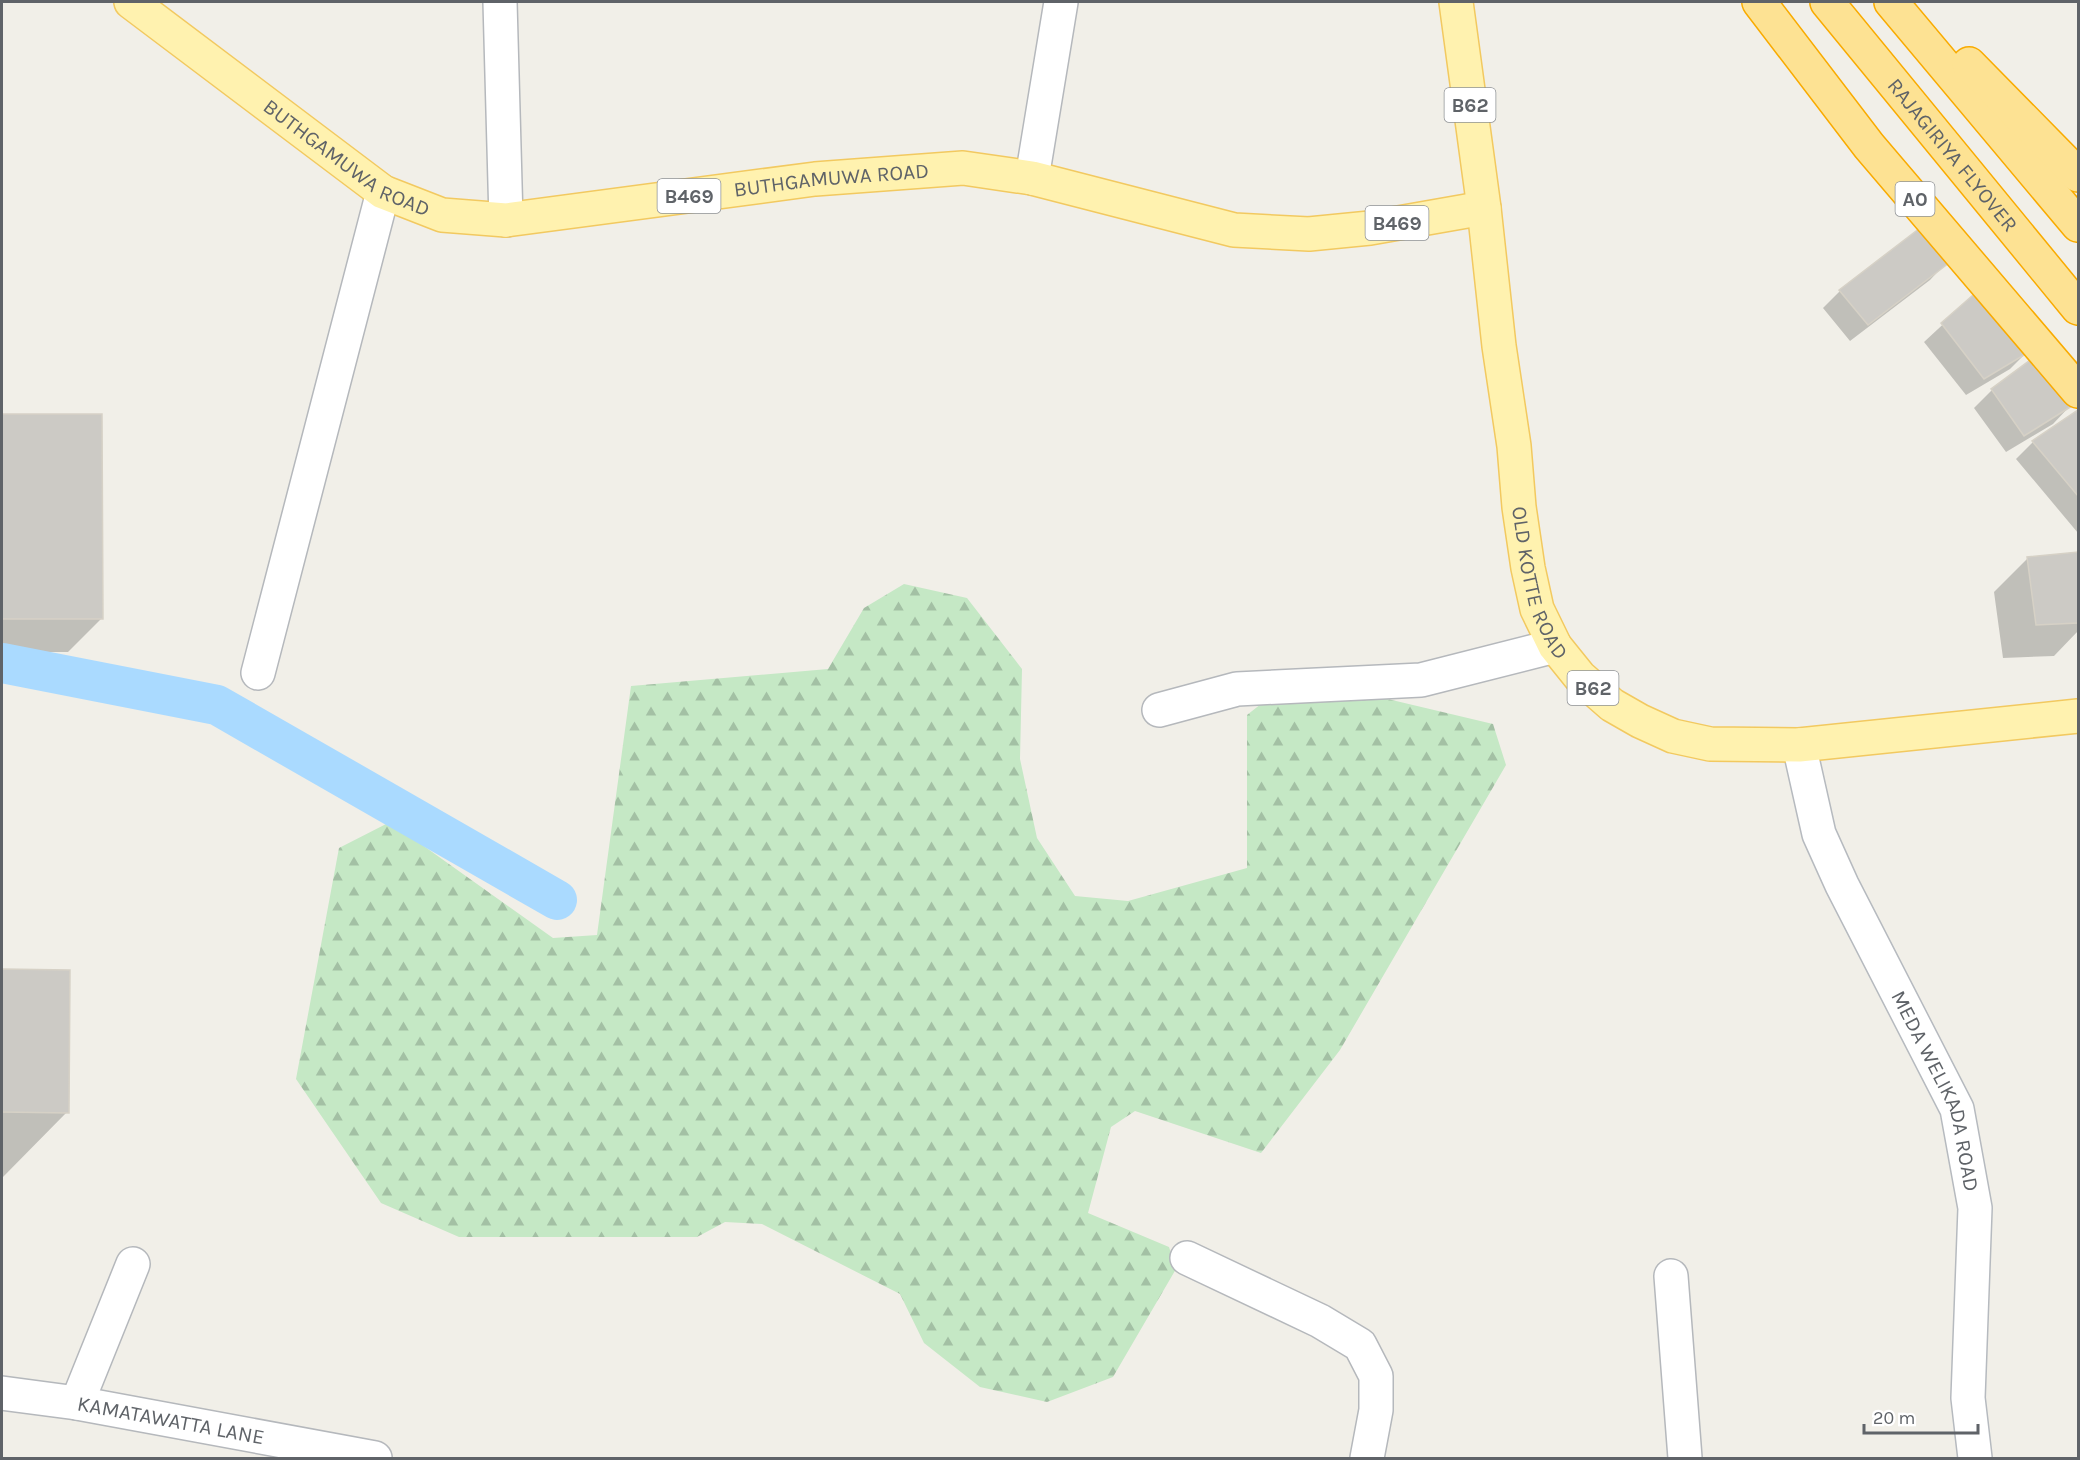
<svg xmlns="http://www.w3.org/2000/svg" width="2080" height="1460" font-family="Karla,sans-serif">
  <defs>
    <pattern id="forest-firs" width="22" height="20" patternUnits="userSpaceOnUse" patternTransform="scale(1.5)"><rect width="22" height="20" fill="#c5e8c5"/><path d="M5 1l3.5 6h-7zM16 11l3.5 6h-7z" fill="#a3c0a4"/></pattern>
  </defs>
  <rect width="100%" height="100%" fill="#f1efe8"/>
  <path fill="url(#forest-firs)" d="M904,584L967,598L1022,669L1020,759L1037,838L1075,896L1128,901L1247,868V715L1295,677L1493,724L1506,765L1340,1050L1261,1153L1135,1111L1111,1127L1088,1213L1169,1247L1176,1269L1113,1377L1047,1402L980,1387L924,1343L900,1294L762,1224L725,1222L697,1237H459L381,1203L296,1079L339,848L390,822L553,938L597,935L631,686L828,669L864,608Z"/>
  <path fill="#0003" d="M1947,262L1930,280L1850,341L1823,308L1840,291Z
    M1980,290L2027,352L2010,369L1966,395L1924,342Z
    M2037,358L2070,406L2053,424L2006,452L1974,408L1992,390Z
    M2078,412V533L2016,459L2033,442Z
    M2,415H100L102,618L68,652H2Z
    M2078,554V631L2054,656L2003,658L1994,592L2028,558Z
    M2,971H68L67,1112L2,1178Z"/>
  <g fill="none" stroke-linecap="round" stroke-linejoin="round">
    <path stroke="#aadaff" stroke-width="40" d="M2,663L217,705L557,900"/>
  </g>
  <path fill="#cccac5" stroke="#d6d1c6" stroke-width="1.5" d="M1920,228L1949,263L1868,325L1839,290Z
    M1981,288L2029,352L1984,379L1941,323Z
    M2037,355L2072,406L2024,436L1991,389Z
    M2078,410V496L2032,441Z
    M2,414H102L103,619H2Z
    M2078,552V623L2036,625L2027,557Z
    M2,969L70,970L69,1113L2,1112Z"/>
  <g fill="none" stroke-linecap="round" stroke-linejoin="round">
    <g stroke="#b5b8bc" stroke-width="36">
      <g id="street">
        <path d="M500,2L506,220"/>
        <path d="M1032,178L1061,2"/>
        <path d="M258,673L383,192"/>
        <path d="M1159,710L1237,689L1421,680L1555,646"/>
        <path d="M1187,1258L1320,1321L1360,1345L1376,1376V1410L1367,1458"/>
        <path d="M1671,1276L1685,1458"/>
        <path id="s1" d="M2,1393L77,1403L375,1458"/>
        <path d="M77,1403L133,1264"/>
      </g>
    </g>
    <g stroke="#b6babf" stroke-width="36">
      <g id="secondary">
        <path id="s2" d="M1799,745L1819,834L1842,885L1957,1109L1975,1208L1968,1398L1975,1458"/>
      </g>
    </g>
    <g stroke="#f2c960" stroke-width="36">
      <g id="primary">
        <path id="s3" d="M131,2L383,192L442,215L506,220L815,179L963,168L1032,178L1234,230L1309,234L1370,228L1484,208"/>
        <path id="s4" d="M1456,2L1484,208L1499,346L1514,446L1519,507L1528,568L1537,609L1555,646L1580,677L1612,705L1640,721L1673,736L1710,744L1799,745L2078,716"/>
      </g>
    </g>
    <g stroke="#f9ab00" stroke-width="36">
      <g id="highway">
        <path d="M1759,2L1869,146L2078,391"/>
        <path id="s5" d="M1827,2L2078,308"/>
        <path d="M1891,2L2078,225"/>
        <path d="M1969,64L2078,175"/>
      </g>
    </g>
    <use href="#street" stroke="#fff" stroke-width="33"/>
    <use href="#secondary" stroke="#fff" stroke-width="33"/>
    <use href="#primary" stroke="#fff2af" stroke-width="33"/>
    <use href="#highway" stroke="#fde293" stroke-width="33"/>
  </g>
  <g text-anchor="middle" stroke-width="4.5" stroke-linejoin="round" paint-order="stroke">
    <g fill="#fff" stroke="#8f9295" stroke-width="1.5">
      <rect x="1444.5" y="88" width="51" height="34" rx="4.5"/>
      <rect x="657.5" y="179" width="63" height="34" rx="4.5"/>
      <rect x="1895.5" y="182" width="39" height="34" rx="4.5"/>
      <rect x="1365.5" y="206" width="63" height="34" rx="4.5"/>
      <rect x="1567.5" y="671" width="51" height="34" rx="4.5"/>
    </g>
    <g font-size="20" font-weight="bold" fill="#5f6368">
      <text x="1470" y="112">B62</text>
      <text x="689" y="203">B469</text>
      <text x="1915" y="206">A0</text>
      <text x="1397" y="230">B469</text>
      <text x="1593" y="695">B62</text>
    </g>
    <g font-size="21" fill="#5f6368" stroke="#fff">
      <text dy="7" stroke="none"><textPath href="#s5" startOffset="198">RAJAGIRIYA FLYOVER</textPath></text>
      <text dy="7" stroke="none"><textPath href="#s3" startOffset="267">BUTHGAMUWA ROAD</textPath></text>
      <text dy="7" stroke="none"><textPath href="#s3" startOffset="771">BUTHGAMUWA ROAD</textPath></text>
      <text dy="7" stroke="none"><textPath href="#s4" startOffset="588">OLD KOTTE ROAD</textPath></text>
      <text dy="7" stroke="none"><textPath href="#s2" startOffset="375">MEDA WELIKADA ROAD</textPath></text>
      <text dy="7" stroke="none"><textPath href="#s1" startOffset="171">KAMATAWATTA LANE</textPath></text>
    </g>
  </g>
  <rect width="2080" height="1460" fill="none" stroke="#5f6368" stroke-width="6"/>
  <path d="M1864 1424v9h114v-9" fill="none" stroke="#5f6368" stroke-width="3"/>
  <text x="1873" y="1424" font-size="18" fill="#5f6368" stroke="#ffffff" stroke-width="4.5" paint-order="stroke">20 m</text>
</svg>
